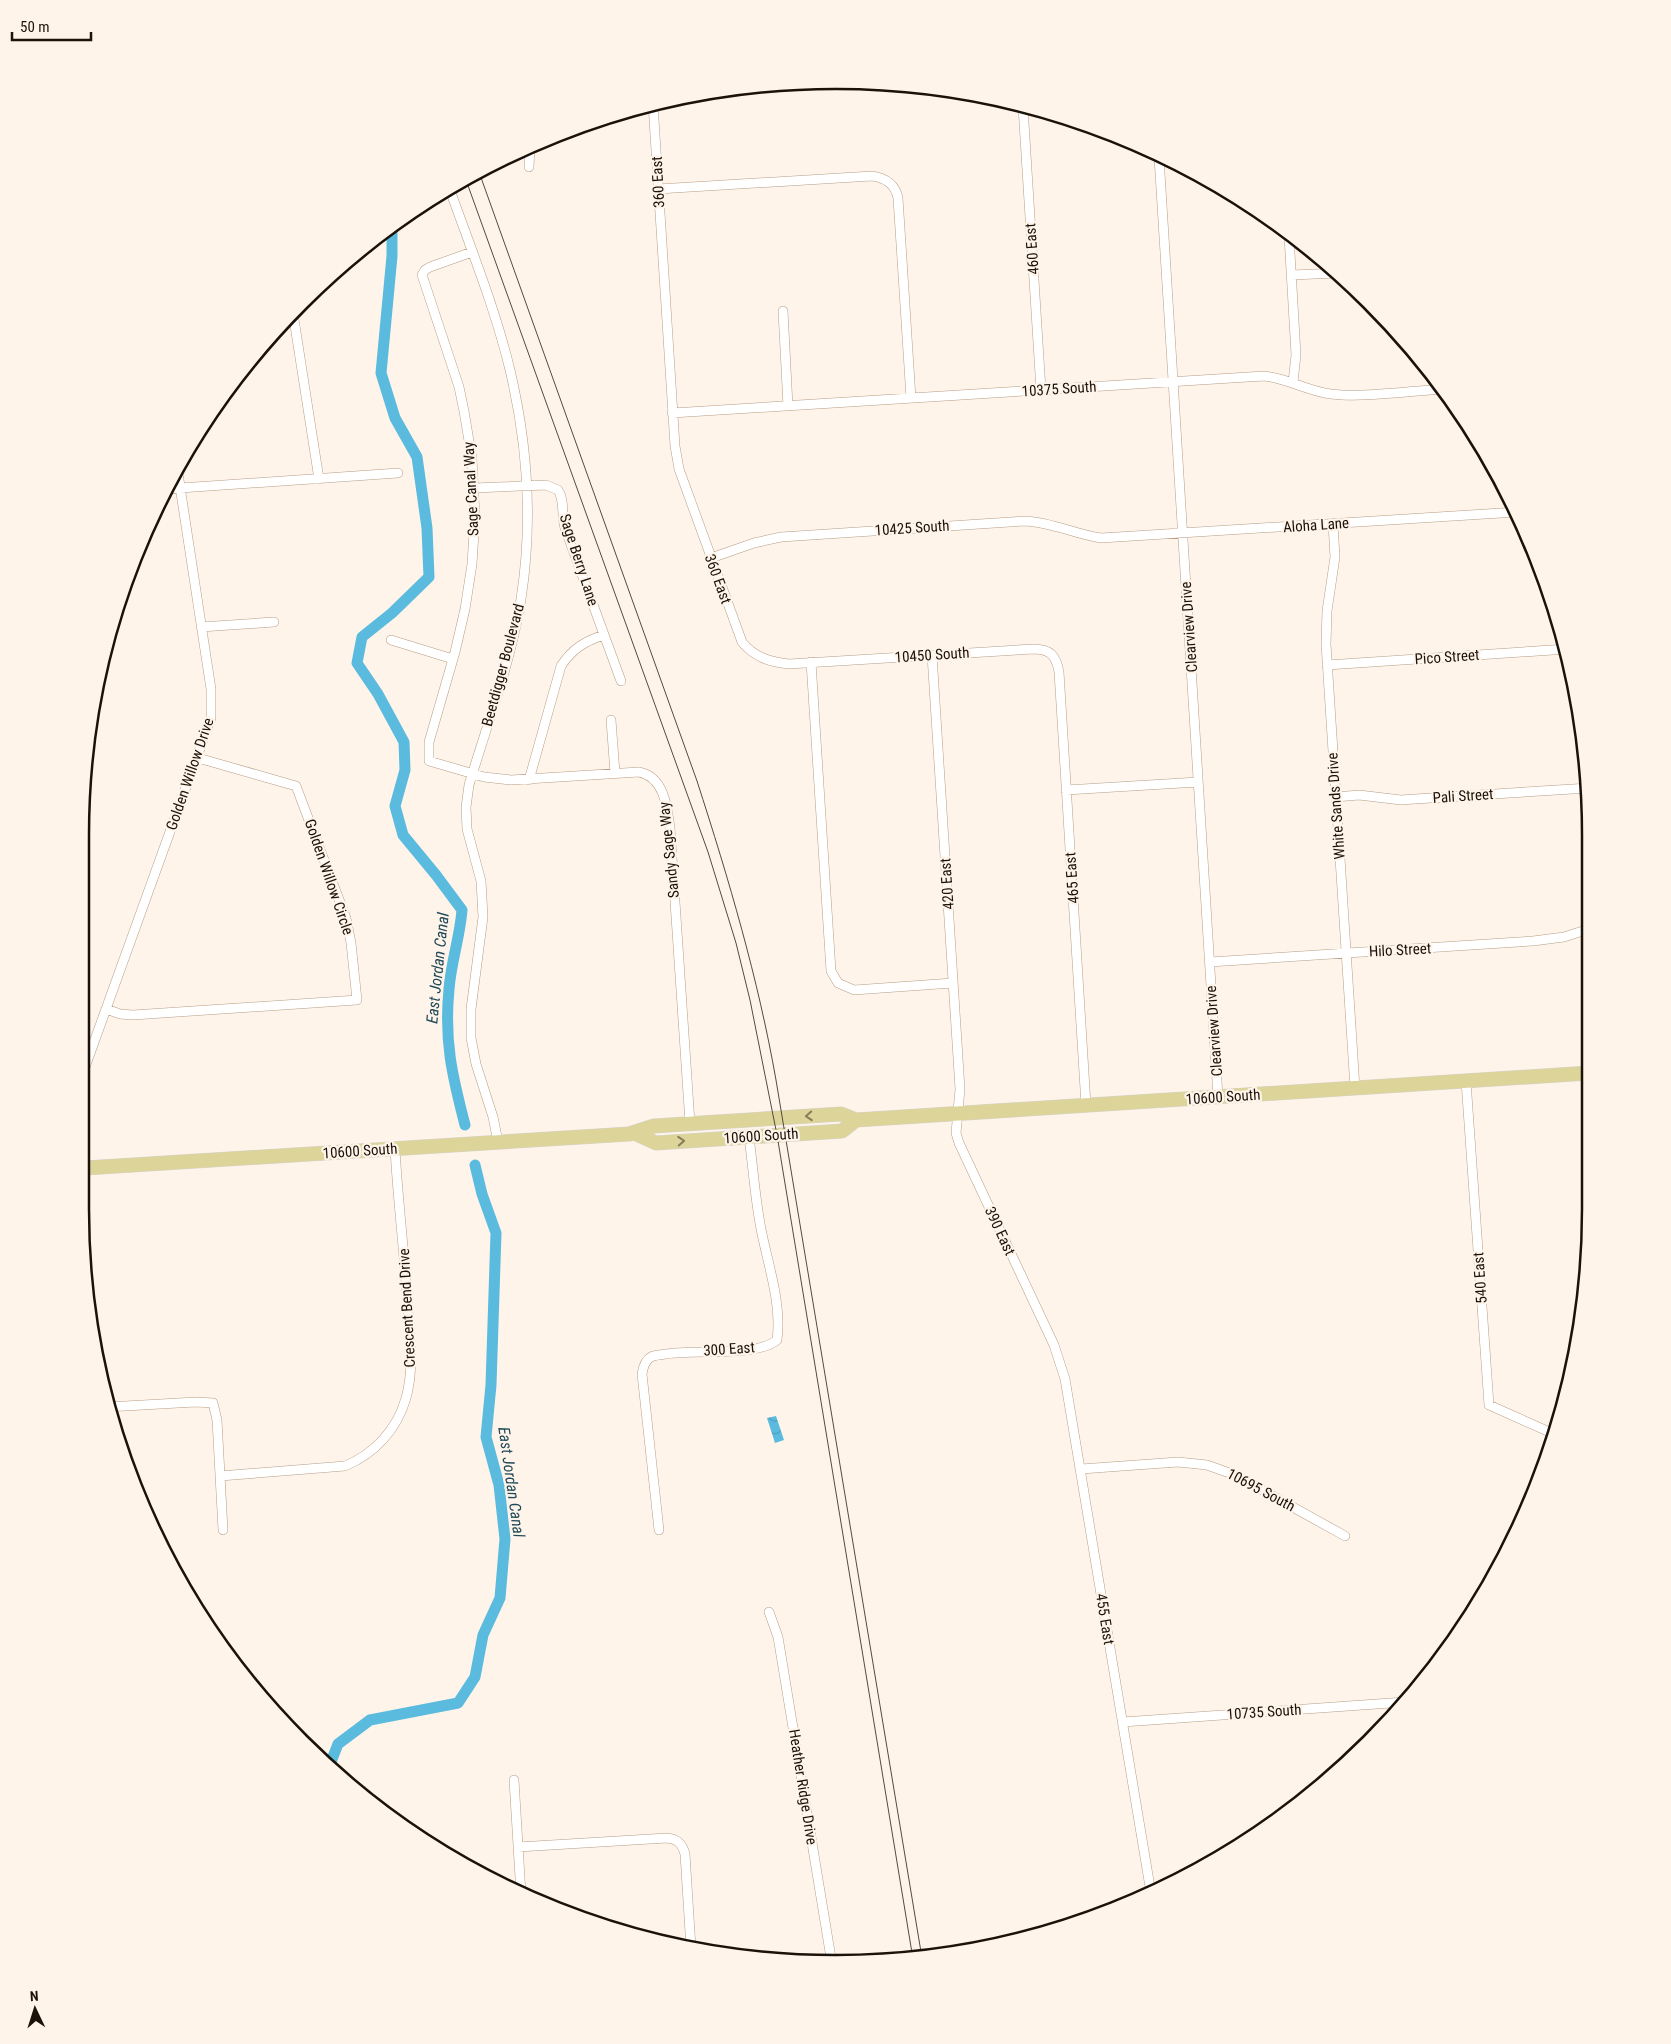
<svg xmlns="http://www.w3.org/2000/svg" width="1671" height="2044" font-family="'Roboto Condensed',sans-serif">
  <defs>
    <pattern id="water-waves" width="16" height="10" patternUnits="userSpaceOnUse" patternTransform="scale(1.25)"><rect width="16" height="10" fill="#5abbde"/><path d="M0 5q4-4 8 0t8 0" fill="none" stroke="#4ea0bd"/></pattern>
  </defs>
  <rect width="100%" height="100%" fill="#fff4ea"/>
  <path fill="url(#water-waves)" d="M776,1416L784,1440L775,1443L767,1418Z"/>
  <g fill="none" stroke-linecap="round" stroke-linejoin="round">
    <path stroke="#5abbde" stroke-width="11" d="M392,226V256L381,373L395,418L417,457L427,528L429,577L392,613L362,637L357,663L378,694L404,742L405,770L395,806L403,835L436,875L462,910C460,937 451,962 449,989C444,1041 452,1075 465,1125
      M329,1767L338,1744L370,1720L458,1703L475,1677L483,1635L500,1598L505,1539L499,1485L486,1437L491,1385L496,1233L482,1194L475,1165"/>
    <g stroke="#b79d85" stroke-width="10">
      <path id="minor" d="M653,104L675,446L679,469L742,642C754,657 770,662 789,664L1033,649C1050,649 1056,655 1059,672L1086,1105
        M1023,107L1041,390
        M1159,157L1218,1097
        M529,167L530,147
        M658,189L872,176C886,178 895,184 898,198L911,398
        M450,190C471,249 495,308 510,370C528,446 533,522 521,599C511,662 487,724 469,785L466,807L467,829L481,881L483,917L471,1009V1038L476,1064L493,1117L498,1142
        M1289,236L1296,355L1293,382
        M472,252L430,267L425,270L422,275L459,387L464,411L472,459L475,517L472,564L465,609L455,652L429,742V761L484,777L511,780L639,772C664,777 667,806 670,828L690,1123
        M1292,275L1338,273
        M783,311L788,406
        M293,313L319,479
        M672,413L1264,376C1287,378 1307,391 1331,394C1363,398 1409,391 1443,389
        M474,488L546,485L558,490C565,500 561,515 565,528L621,681
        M166,489L398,473
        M1333,524L1335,557L1327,611L1326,644L1355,1088
        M711,558L754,543L781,537L1024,521C1052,522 1074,534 1101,538L1517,512
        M201,627L274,622
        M391,640L453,659
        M932,655L960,1089L956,1133L959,1143L1054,1345L1065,1379L1151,1893
        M811,662L831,971L838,983L854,990L953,983
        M1327,665L1567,649
        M611,720L615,773
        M529,780L561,666C572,649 585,641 604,635
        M1066,790L1198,782
        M1336,797L1359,795L1401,800L1415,799L1589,788
        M1210,962L1533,941L1564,937L1589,929
        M106,1009L120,1014L133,1015L357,1000L351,943L346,918L296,786L198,758
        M84,1070L211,718V689L177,467
        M1466,1081L1489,1405L1554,1434
        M107,1407L196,1402L213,1403L217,1420L223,1530
        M1081,1469L1178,1462L1207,1465L1235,1475L1345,1536
        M220,1476L345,1466C374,1454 397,1430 406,1398C414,1370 410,1340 408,1311C405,1257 398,1203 395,1149
        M659,1530L642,1374C643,1368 645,1360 651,1357C654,1355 662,1355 666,1354C694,1349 757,1357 777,1340C782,1304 768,1265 761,1229C755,1198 753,1167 749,1137
        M769,1612L778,1637L832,1964
        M1123,1722L1405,1702
        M514,1780L521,1894
        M518,1847L667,1838C677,1839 682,1843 685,1854L691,1948"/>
    </g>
    <g stroke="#d6d4d3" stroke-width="15">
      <path id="primary" d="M634,1133L656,1143L842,1131L856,1120
        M85,1168L629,1134L654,1126L841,1114L856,1120L1589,1073"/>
    </g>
    <use href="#minor" stroke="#fff" stroke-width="9"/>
    <use href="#primary" stroke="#dcd498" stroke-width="14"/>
    <path stroke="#534a41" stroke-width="1" d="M479,172L697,781C729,880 758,978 776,1080L922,1958
      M466,180L708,852L736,943L750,1000L777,1135L913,1959"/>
  </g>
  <defs><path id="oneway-chevron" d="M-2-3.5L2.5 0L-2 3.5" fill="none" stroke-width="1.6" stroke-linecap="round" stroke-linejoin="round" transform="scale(1.25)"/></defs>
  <g stroke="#857d58">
    <use href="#oneway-chevron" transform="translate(809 1116) rotate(176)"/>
    <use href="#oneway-chevron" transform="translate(681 1141) rotate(-4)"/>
  </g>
  <g text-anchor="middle" stroke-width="4.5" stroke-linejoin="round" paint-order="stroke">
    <g font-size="15" fill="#1b1209" stroke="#fff4ea">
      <text transform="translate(658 182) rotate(-93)" y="5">360 East</text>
      <text transform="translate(1032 249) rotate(-94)" y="5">460 East</text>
      <text transform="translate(1059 389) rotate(-4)" y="5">10375 South</text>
      <text transform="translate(471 489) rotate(-93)" y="5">Sage Canal Way</text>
      <text transform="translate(1316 525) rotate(-4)" y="5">Aloha Lane</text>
      <text transform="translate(912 528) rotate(-4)" y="5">10425 South</text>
      <text transform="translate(579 560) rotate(72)" y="5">Sage Berry Lane</text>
      <text transform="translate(718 579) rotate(70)" y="5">360 East</text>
      <text transform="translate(1189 627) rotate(-94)" y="5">Clearview Drive</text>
      <text transform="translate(932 655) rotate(-4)" y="5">10450 South</text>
      <text transform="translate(1447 657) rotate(-4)" y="5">Pico Street</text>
      <text transform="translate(503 665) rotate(-75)" y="5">Beetdigger Boulevard</text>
      <text transform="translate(190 774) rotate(-71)" y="5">Golden Willow Drive</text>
      <text transform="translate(1463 796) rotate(-4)" y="5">Pali Street</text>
      <text transform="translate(1336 806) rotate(-94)" y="5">White Sands Drive</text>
      <text transform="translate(669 850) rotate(-96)" y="5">Sandy Sage Way</text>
      <text transform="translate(329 877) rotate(71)" y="5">Golden Willow Circle</text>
      <text transform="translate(1072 878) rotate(-94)" y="5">465 East</text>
      <text transform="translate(947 884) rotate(-94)" y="5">420 East</text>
      <text transform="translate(1400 950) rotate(-3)" y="5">Hilo Street</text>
      <text transform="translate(1214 1031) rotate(-94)" y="5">Clearview Drive</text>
      <text transform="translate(1223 1097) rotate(-4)" y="5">10600 South</text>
      <text transform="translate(761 1136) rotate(-4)" y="5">10600 South</text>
      <text transform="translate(360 1151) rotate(-4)" y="5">10600 South</text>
      <text transform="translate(1000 1231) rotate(65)" y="5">390 East</text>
      <text transform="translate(1480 1278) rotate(-94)" y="5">540 East</text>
      <text transform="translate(407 1308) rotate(-93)" y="5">Crescent Bend Drive</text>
      <text transform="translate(729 1349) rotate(-4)" y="5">300 East</text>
      <text transform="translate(1261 1490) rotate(28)" y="5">10695 South</text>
      <text transform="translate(1105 1619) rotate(81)" y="5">455 East</text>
      <text transform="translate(1264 1712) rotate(-4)" y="5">10735 South</text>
      <text transform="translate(803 1787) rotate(81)" y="5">Heather Ridge Drive</text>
    </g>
    <g font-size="16" font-style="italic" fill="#214b5a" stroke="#fff4ea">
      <text transform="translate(437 968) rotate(-84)" y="6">East Jordan Canal</text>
      <text transform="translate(512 1482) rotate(82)" y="6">East Jordan Canal</text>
    </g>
  </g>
  <path d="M0 0H1671V2044H0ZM835 89H836A746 746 0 0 1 1582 835V1209A746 746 0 0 1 836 1955H835A746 746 0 0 1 89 1209V835A746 746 0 0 1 835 89Z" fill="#fff4ea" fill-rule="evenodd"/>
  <path fill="none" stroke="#1b1209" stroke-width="2.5" d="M835 89H836A746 746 0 0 1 1582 835V1209A746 746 0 0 1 836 1955H835A746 746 0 0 1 89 1209V835A746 746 0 0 1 835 89Z"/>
  <g transform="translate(35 2009) rotate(356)" stroke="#fff4ea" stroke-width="4" paint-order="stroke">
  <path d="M0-4L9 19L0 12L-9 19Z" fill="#1b1209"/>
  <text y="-8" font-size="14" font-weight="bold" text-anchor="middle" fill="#1b1209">N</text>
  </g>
  <path d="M12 32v8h79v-8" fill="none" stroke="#1b1209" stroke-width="2.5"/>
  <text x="20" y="32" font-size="15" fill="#1b1209" stroke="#fff4ea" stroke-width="4" paint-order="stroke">50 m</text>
</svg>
